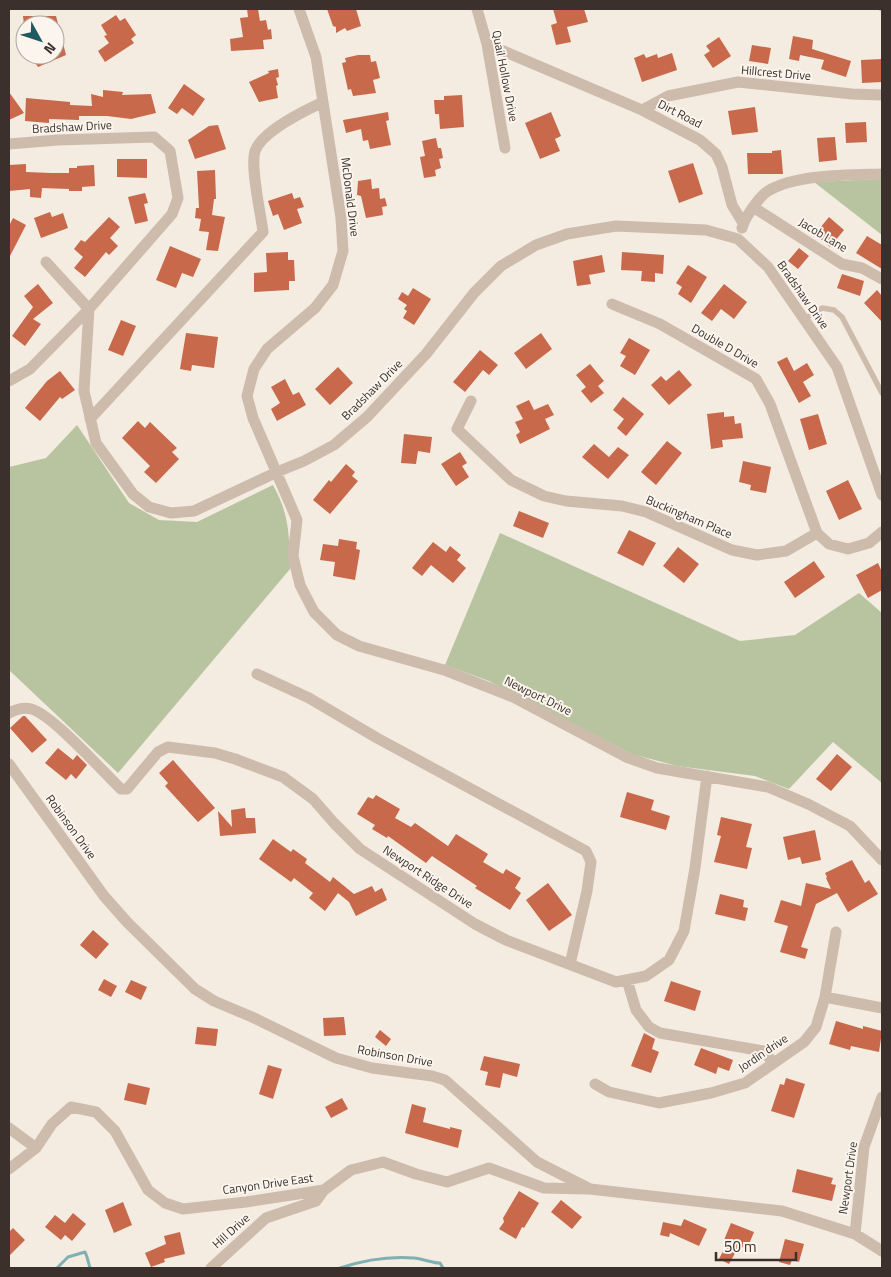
<svg xmlns="http://www.w3.org/2000/svg" width="891" height="1277" font-family="'Titillium Web',sans-serif">
  <rect width="100%" height="100%" fill="#f4ebe1"/>
  <path fill="#b8c4a0" d="M882,179V235L814,182Z
    M77,425L129,503L159,520L197,522L273,485C290,516 289,535 290,569L118,773L9,670V467L46,458Z
    M500,533L740,641L795,635L859,593L882,613V783L833,742L789,789L755,776L677,766L632,754L489,681L445,665Z"/>
  <g fill="none" stroke-linecap="round" stroke-linejoin="round">
    <path stroke="#7fb0b2" stroke-width="3" d="M880,9H882
      M57,1268L68,1257L85,1252L87,1257L90,1268
      M340,1268C364,1260 389,1256 414,1258C423,1259 432,1263 440,1263L443,1268"/>
  </g>
  <path fill="#c8694b" d="M247,9H258L260,21L266,20L268,30L271,29L272,39L263,40L264,49L231,51L230,39L243,37L240,18L248,17Z
    M327,9H356L361,26L347,31L345,28L336,33V27L333,26Z
    M553,9H584L588,22L567,27L571,42L556,45L551,25L557,23Z
    M116,15L120,21L125,18L136,35L131,39L134,43L105,62L98,51L109,43L104,36L107,35L101,25Z
    M23,16H56L66,55L38,67L30,55H55V25H24Z
    M793,36L813,40L812,49L851,61L846,77L821,69L824,60L800,55L799,61L789,59Z
    M719,37L731,56L713,68L704,55L710,51L706,46Z
    M752,45L771,48L768,64L749,61Z
    M672,53L677,70L642,82L634,58L644,54L646,58L657,54L658,58Z
    M358,55H370L371,62L376,61L380,78L373,80L376,93L353,96L351,89L348,90L342,63L346,62L345,58Z
    M882,59V82L862,83L861,60Z
    M278,69L279,77L276,78L278,85L276,86L278,98L259,102L249,82L269,73L268,71Z
    M184,84L205,99L193,116L182,108L177,114L168,108Z
    M103,90L123,92L122,95L151,94L156,113L131,119L107,116H79V120L49,119V123L25,121L26,98L70,102V105L92,106L91,94L103,97Z
    M9,92L24,113L9,120Z
    M462,95L464,127L440,129L439,114H435L434,100H444V96Z
    M755,107L758,132L732,135L728,111Z
    M388,112L389,120L386,121L391,145L370,149L368,140L363,141L361,129L346,133L343,120Z
    M551,112L561,136L555,139L560,151L540,159L525,123Z
    M866,122L867,142L846,143L845,123Z
    M218,125L226,149L195,159L188,140L209,126Z
    M835,137L837,160L819,162L817,138Z
    M436,138L438,148H441L443,158L439,159L441,168L435,170L436,176L424,178L420,157L425,156L422,141Z
    M781,150L783,174H748L747,153H772V151Z
    M117,159H147V178L117,177Z
    M693,163L703,194L679,203L668,171Z
    M26,164V172L51,173H69V168H77V166L94,165L95,186L82,187V191H69V189L42,188L41,198L30,197V189L9,191V165Z
    M215,170L216,199H214L212,215L225,217L218,251L206,250L209,232L199,231L201,219L195,218L196,208H199L197,171Z
    M371,179L372,189L379,188L380,199L385,198L387,206L382,207L383,215L366,218L361,196L357,195L358,181Z
    M145,193L148,203L144,204L148,221L135,224L128,197Z
    M292,193L294,199L300,197L304,207L297,209L302,223L284,230L278,214L273,216L268,201Z
    M50,212L52,217L63,213L68,228L41,238L34,218Z
    M109,217L120,227L110,238L118,246L109,255L106,252L85,277L74,268L83,257L74,249L81,240L85,242Z
    M829,217L844,230L830,247L815,234Z
    M13,218L26,225L9,258V226Z
    M867,236L882,245V269L856,253Z
    M170,246L201,259L193,277L182,273L176,288L156,280Z
    M799,248L809,256L798,269L788,261Z
    M288,252V260H294L295,281H289V290L254,292V273L267,272L266,253Z
    M622,252L664,255L663,274L655,273V282L641,281L642,271L621,270Z
    M602,255L605,272L589,275L591,284L577,286L573,261Z
    M688,265L707,277L691,303L678,294L682,287L676,283Z
    M842,274L864,281L860,296L837,288Z
    M38,284L53,303L33,319L41,324L25,346L12,336L33,307L24,296Z
    M724,284L747,302L734,319L721,309L712,321L701,313Z
    M413,288L431,299L414,325L403,318L407,311L404,309L407,305L398,299L402,292L408,296Z
    M877,290L882,296V322L864,303Z
    M121,320L136,326L123,356L108,350Z
    M186,333L218,337L214,368L192,365L191,371L180,369Z
    M541,333L552,349L526,369L514,353Z
    M629,338L650,350L635,375L620,366L626,356L620,353Z
    M480,350L498,365L489,375L483,370L465,392L453,382Z
    M787,357L794,371L807,363L814,375L803,382L811,396L799,403L777,362Z
    M590,364L604,381L598,386L604,393L591,403L581,391L586,387L576,375Z
    M338,367L353,383L330,405L315,389Z
    M679,370L692,385L669,405L651,385L661,376L666,381Z
    M60,371L75,390L62,399L60,397L40,421L25,408L47,381Z
    M285,379L293,395L299,392L306,405L277,421L271,409L280,403L271,387Z
    M623,397L644,414L626,436L617,428L624,419L613,410Z
    M529,400L534,410L548,404L554,415L545,419L550,429L520,444L516,435L520,432L515,422L523,419L516,406Z
    M724,412V417L734,416L735,424L741,423L743,438L722,440L723,447L711,449L707,414Z
    M818,414L827,444L809,450L800,419Z
    M138,421L145,428L150,422L177,448L172,452L179,459L156,483L144,472L150,466L122,438Z
    M404,434L432,437L430,453L418,451L416,464L401,463Z
    M667,441L682,453L656,485L641,472Z
    M594,444L609,457L618,447L629,455L608,479L582,457Z
    M460,452L467,463L462,466L469,477L456,486L441,464Z
    M743,461L771,467L766,493L750,490L751,485L739,482Z
    M346,464L355,472L352,476L358,481L330,514L313,500L329,480L331,482Z
    M848,480L862,509L839,520L826,491Z
    M519,511L549,523L543,538L513,526Z
    M629,530L656,543L643,566L617,553Z
    M339,539L357,542L356,549L360,550L355,580L333,576L335,562L320,560L323,544L338,546Z
    M433,542L446,552L450,546L461,555L457,560L466,568L453,583L431,565L422,576L412,568Z
    M678,547L699,564L684,583L663,566Z
    M814,561L825,577L795,598L784,582Z
    M878,563L882,572V590L868,598L856,575Z
    M23,716H25L47,740L32,753L10,728Z
    M58,748L73,760L77,755L87,765L76,779L71,774L66,780L45,763Z
    M837,754L852,767L831,791L816,779Z
    M173,760L215,808L198,822L165,786L168,783L159,773Z
    M627,792L654,800L651,810L670,816L666,830L620,817Z
    M376,795L400,809L395,818L411,827L415,823L448,846L456,834L488,854L483,862L503,874L506,869L521,878L515,888L521,893L510,910L475,888L477,886L432,856L426,863L388,836L387,838L372,829L375,825L357,814L368,797L373,799Z
    M245,808L246,818H255L256,833L220,836L218,811L232,827L231,810Z
    M721,817L752,824L746,847L752,848L747,869L714,862L721,836L717,835Z
    M815,830L821,860L802,864L800,857L788,860L783,837Z
    M273,839L291,852L293,849L307,859L305,863L330,882L333,877L354,894L372,886L375,892L382,888L387,900L356,916L349,902L338,893L325,911L309,898L313,893L294,878L291,882L259,859Z
    M852,860L865,883L869,880L878,894L848,912L837,893L816,904L801,947L808,949L805,959L780,952L788,926L774,922L781,900L801,906L806,883L831,889L826,878L827,877L825,873Z
    M548,883L572,915L549,931L526,900Z
    M720,894L744,900L743,907L748,908L745,921L715,914Z
    M93,930L109,944L96,959L80,945Z
    M104,979L117,986L111,997L98,990Z
    M131,980L147,987L141,1000L125,992Z
    M671,981L701,991L695,1011L664,1001Z
    M344,1017L346,1035L324,1036L323,1018Z
    M836,1021L863,1029V1026L882,1031L879,1052L851,1046L850,1050L829,1044Z
    M197,1027L218,1029L216,1046L195,1044Z
    M380,1030L391,1039L386,1046L375,1037Z
    M644,1033L655,1039L652,1049L659,1052L651,1073L631,1066Z
    M701,1048L733,1060L729,1071L718,1067L716,1074L694,1065Z
    M484,1056L520,1064L517,1077L503,1073L500,1088L485,1085L488,1072L480,1070Z
    M268,1065L282,1069L273,1099L259,1094Z
    M786,1078L805,1084L794,1118L771,1111L780,1084L784,1085Z
    M128,1083L150,1088L146,1105L124,1100Z
    M342,1098L348,1109L331,1118L325,1107Z
    M412,1104L426,1108L423,1122L450,1129V1127L462,1130L458,1148L405,1133Z
    M797,1169L833,1178L831,1184L836,1185L832,1201L792,1192Z
    M519,1191L539,1203L524,1228L522,1227L516,1239L499,1229L504,1222L503,1218Z
    M561,1200L582,1217L572,1229L551,1212Z
    M123,1202L132,1225L114,1233L105,1210Z
    M73,1213L86,1224L72,1241L65,1235L61,1240L45,1227L55,1215L65,1223Z
    M684,1219L707,1229L699,1246L670,1233L669,1237L660,1235L663,1222L681,1226Z
    M731,1223L754,1232L747,1249L739,1246L729,1264L719,1259L728,1241L724,1240Z
    M13,1228L25,1240L9,1256V1232Z
    M180,1232L185,1254L164,1259L165,1262L151,1267L145,1253L166,1244L164,1236Z
    M785,1239L804,1244L799,1262L792,1260L790,1265L779,1262Z"/>
  <g fill="none" stroke-linecap="round" stroke-linejoin="round">
    <path stroke="#cdbbac" stroke-width="5.5" d="M804,319L822,308L834,310L842,317L882,393"/>
    <path stroke="#cdbbac" stroke-width="11" d="M299,9L316,57L341,218L343,251L333,285L315,308L267,349L254,369L247,396L253,418L297,520L293,556L300,585L314,612L337,635L359,646L444,670L513,697L626,757L657,768L768,787L808,804L850,826L882,860
      M477,9L487,44L505,148
      M487,44L642,110L700,140L716,154L722,167L732,205L743,223
      M642,110L668,96L738,82L852,94L882,95
      M9,144L58,140L154,137L170,151L178,198L172,214L89,309L30,369L9,381
      M753,207L842,264L862,268L882,279
      M742,228C745,217 759,197 768,191C796,174 850,175 882,174
      M46,262L89,309
      M612,304L660,324L756,379L770,404L817,533
      M89,309L84,391L96,443L133,494L149,507L171,513L194,511L277,472L304,461L334,445L367,417L426,354L474,293L501,266L536,245L567,234L616,226L706,230L738,239L768,267L837,367L882,495
      M471,401L457,429L511,480L544,496L566,501L622,506L646,512L732,550L757,555L786,551L817,533L829,544L848,549L869,543L882,532
      M90,419L263,232C261,214 250,168 255,151C262,131 304,111 323,102
      M257,674L309,698L377,738L586,851L591,862L587,891L570,964
      M9,713C15,710 24,707 31,709C52,714 103,772 121,789H127L158,752L168,747L215,753L235,759L283,777L313,799L334,823L360,849L475,924L506,940L616,982L646,976L669,960L684,931L695,868L707,776
      M9,764L104,896L127,922L195,989L214,1001L252,1017L336,1058L372,1068L432,1076L445,1080L537,1162L590,1189L782,1211L855,1234L882,1251
      M627,980L636,1010L649,1027L660,1033L763,1051L774,1063
      M825,997L882,1008
      M595,1084L609,1092L659,1103L711,1093L745,1083L804,1042L816,1027L825,997L836,932
      M9,1128L36,1148
      M9,1169L36,1148L52,1124L71,1107L96,1112L115,1131L148,1190L165,1203L183,1209L246,1202L324,1190L351,1170L383,1162L416,1174L447,1182L489,1168L544,1188L587,1189
      M855,1234L864,1147L882,1097
      M211,1268L266,1218L316,1201L324,1190"/>
  </g>
  <g text-anchor="middle" stroke-width="4" stroke-linejoin="round" paint-order="stroke">
    <g font-size="12" fill="#3b302b" stroke="#fbf5ee">
      <text transform="translate(776 73) rotate(5)" y="4">Hillcrest Drive</text>
      <text transform="translate(505 76) rotate(79)" y="4">Quail Hollow Drive</text>
      <text transform="translate(680 114) rotate(27)" y="4">Dirt Road</text>
      <text transform="translate(72 127) rotate(-3)" y="4">Bradshaw Drive</text>
      <text transform="translate(350 197) rotate(83)" y="4">McDonald Drive</text>
      <text transform="translate(823 235) rotate(31)" y="4">Jacob Lane</text>
      <text transform="translate(803 295) rotate(55)" y="4">Bradshaw Drive</text>
      <text transform="translate(725 346) rotate(30)" y="4">Double D Drive</text>
      <text transform="translate(372 390) rotate(-45)" y="4">Bradshaw Drive</text>
      <text transform="translate(689 517) rotate(23)" y="4">Buckingham Place</text>
      <text transform="translate(538 696) rotate(26)" y="4">Newport Drive</text>
      <text transform="translate(71 827) rotate(54)" y="4">Robinson Drive</text>
      <text transform="translate(428 877) rotate(33)" y="4">Newport Ridge Drive</text>
      <text transform="translate(763 1053) rotate(-34)" y="4">Jordin drive</text>
      <text transform="translate(395 1056) rotate(10)" y="4">Robinson Drive</text>
      <text transform="translate(848 1178) rotate(-82)" y="4">Newport Drive</text>
      <text transform="translate(268 1184) rotate(-8)" y="4">Canyon Drive East</text>
      <text transform="translate(231 1231) rotate(-42)" y="4">Hill Drive</text>
    </g>
  </g>
  <rect width="891" height="1277" fill="none" stroke="#3b302b" stroke-width="20"/>
  <g transform="translate(40 40) rotate(130)"><circle r="24" fill="#fbf5ee" stroke="#aea6a0"/>
  <path d="M0-4L9 19L0 12L-9 19Z" fill="#1f5a5e"/>
  <text y="-8" font-size="14" font-weight="bold" text-anchor="middle" fill="#3b302b">N</text>
  </g>
  <path d="M716 1252v8h80v-8" fill="none" stroke="#3b302b" stroke-width="2.5"/>
  <text x="724" y="1252" font-size="15" fill="#3b302b" stroke="#fbf5ee" stroke-width="4" paint-order="stroke">50 m</text>
</svg>
